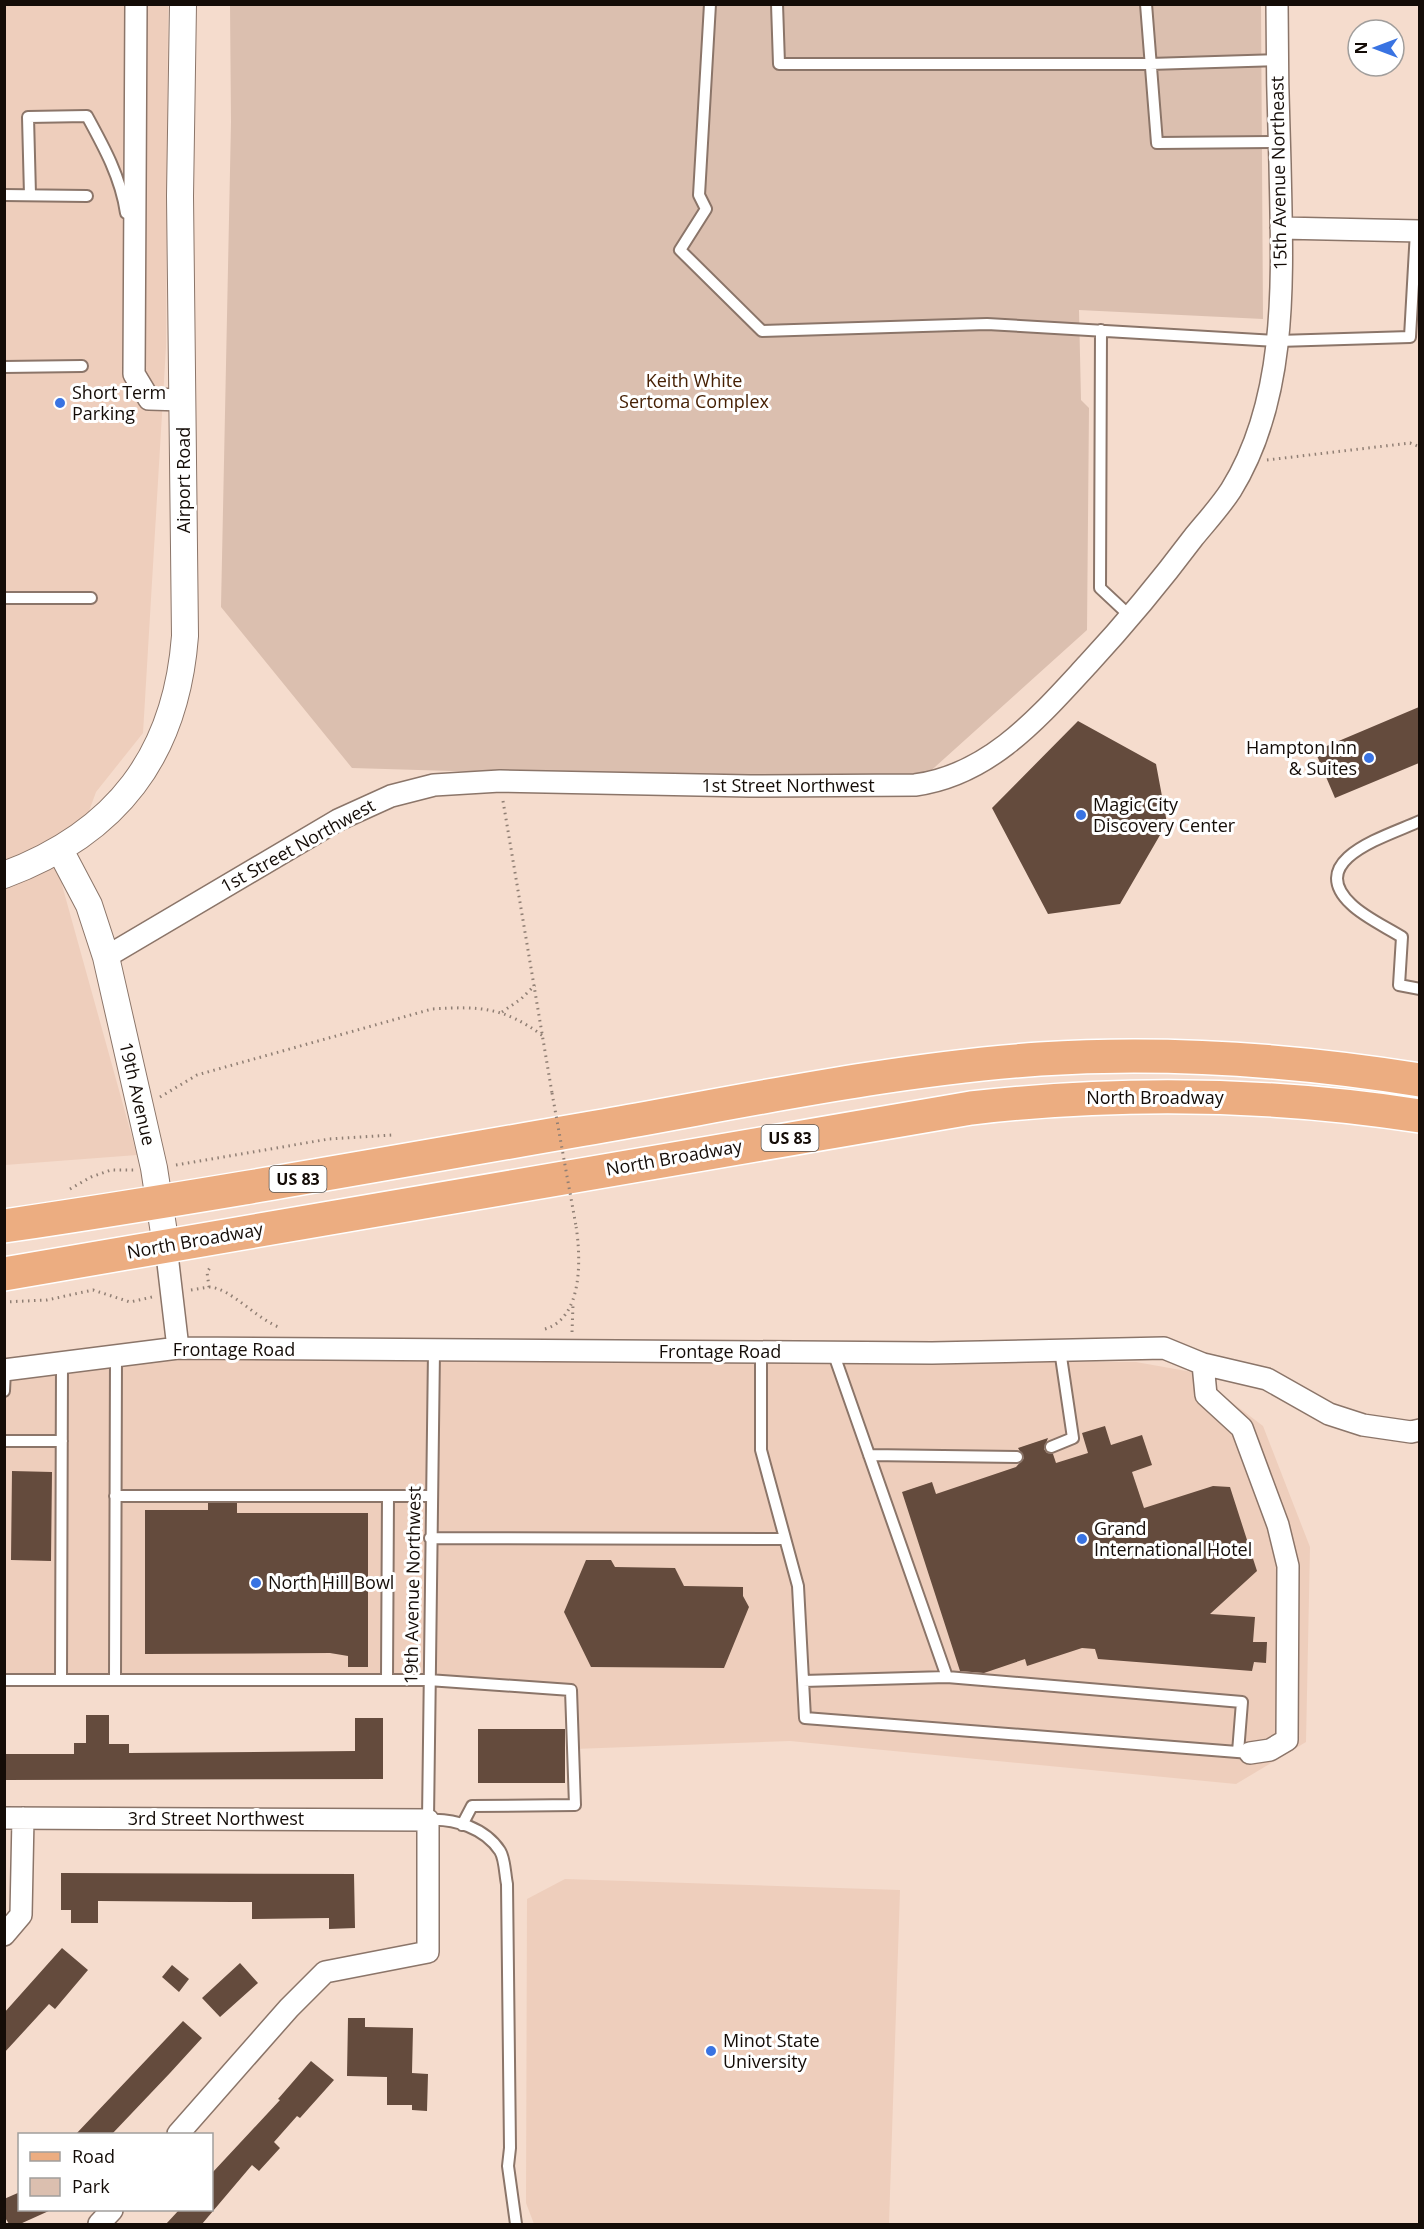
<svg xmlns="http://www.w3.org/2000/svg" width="1424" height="2229" font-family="'Open Sans',sans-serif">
  <rect width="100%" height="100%" fill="#f5dccd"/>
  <path fill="#eecebc" d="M5,5H168L166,347L143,733L96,792L62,885L137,1155L5,1165Z
    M195,1359L1136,1362L1192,1372L1263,1426L1310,1547L1306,1742L1236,1784L790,1741L574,1749L571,1690L428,1680L5,1679L4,1380L142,1361Z
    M565,1879L900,1890L889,2224H534L526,2203L527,1899Z"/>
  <path fill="#dbbfaf" d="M230,5H1261L1263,319L1079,310L1081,400L1089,408L1087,630L915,785L352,768L221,607L231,122Z"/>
  <path fill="#644b3d" d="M1419,707V763L1335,798L1315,751Z
    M1078,721L1156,764L1167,823L1120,904L1048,914L992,808Z
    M1105,1426L1111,1445L1142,1435L1152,1465L1132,1472L1144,1508L1213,1486L1230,1487L1257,1571L1210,1614L1255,1617L1253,1642H1267L1266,1663L1254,1662L1252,1671L1098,1659L1095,1649L1082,1648L1027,1666L1025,1659L984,1673L960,1671L902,1492L932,1482L936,1494L1016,1467L1024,1458L1018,1448L1048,1438L1044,1449L1047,1453L1053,1454L1056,1463L1088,1453L1082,1433Z
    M12,1471L52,1472L51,1561L11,1560Z
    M208,1503H237V1513H368V1667H348V1656L330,1653L145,1654V1510H208Z
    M586,1560H611L615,1567L675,1568L684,1586L743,1587V1596L749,1607L724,1668L591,1667L564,1612Z
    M86,1715H109V1744H129V1753L355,1751V1718H383V1779L4,1780V1754H74V1743H86Z
    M478,1729H565V1783H478Z
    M61,1873L354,1874L355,1928L329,1929V1918L252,1919V1902H232L98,1901V1923H71V1910H61Z
    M62,1948L88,1970L55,2009L49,2004L4,2053V2013Z
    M240,1963L258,1983L220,2017L202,1998Z
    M172,1965L189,1979L179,1992L162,1977Z
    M348,2018H365V2027L413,2028L412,2073L428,2074L427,2111L412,2110V2105H387V2077L347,2076Z
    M183,2021L202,2038L170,2073L112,2134H76Z
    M311,2061L334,2080L300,2118L297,2116L274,2142L280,2148L259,2171L252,2165L202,2224H166L179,2210H212V2173L280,2100L278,2099Z
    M20,2192V2210H51L20,2224H9L4,2216V2199Z"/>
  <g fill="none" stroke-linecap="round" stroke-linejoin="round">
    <g stroke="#8b7569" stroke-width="14">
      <path id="service" d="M710,4L699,195L706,209L680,250L762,331L987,324L1278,341L1410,337L1416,231
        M777,4L779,64H1150L1277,60
        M1146,4L1157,143L1279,142
        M4,195L87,196
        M30,195L28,117L87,116C104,147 121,178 126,213
        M1101,330L1100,588L1131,617
        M4,367L82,366
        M4,598H91
        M1420,821C1388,836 1304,859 1351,904C1364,917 1386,927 1402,937L1399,985L1420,989
        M434,1351L428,1820C454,1818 485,1828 500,1851C505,1859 505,1875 507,1884L510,2148L508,2166L516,2224
        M761,1352V1450L798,1586L805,1718L1250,1753
        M833,1352L947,1677
        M4,1391L5,1370
        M4,1441H62
        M1051,1447L1073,1438L1060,1350
        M869,1455L1017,1457
        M115,1496H431
        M430,1538L785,1539
        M4,1680H428L571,1690L575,1805L472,1806L462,1825
        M61,1680L62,1363
        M115,1680L116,1356
        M387,1680L388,1496
        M803,1681L947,1677L1242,1702L1238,1752"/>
    </g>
    <g stroke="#8b7569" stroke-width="24">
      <path id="minor" d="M136,4L134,374L149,399L183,400
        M1281,228L1420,231
        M106,957L338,820L391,796L434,785L500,781L750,786L915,785C990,775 1039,717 1088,664C1125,624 1160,582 1193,538C1206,522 1220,507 1231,490C1290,395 1282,271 1280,164C1278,111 1277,58 1277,4
        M166,1246L178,1348
        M1203,1364L1206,1395L1242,1428L1278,1525L1288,1566L1287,1740L1270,1750L1250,1753
        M4,1370L178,1348L932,1353L1164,1348L1203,1364L1267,1379L1329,1414L1363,1425L1411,1432L1420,1430
        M4,1818L428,1820V1952L325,1972L289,2008L178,2134
        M4,1935L21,1915L23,1818
        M99,2224L112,2210"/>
    </g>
    <g stroke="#8b7569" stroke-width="28">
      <path id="tertiary" d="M60,850L89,905L106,957L154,1168L166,1246
        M4,875C117,833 176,755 185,636L180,196L183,4"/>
    </g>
    <g stroke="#fff" stroke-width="36">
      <path id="primary" d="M4,1226C208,1196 411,1159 614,1124C755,1099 897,1069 1040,1059C1166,1051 1295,1060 1420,1080
        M4,1274L971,1108C1121,1091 1271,1093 1420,1116"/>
    </g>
    <path stroke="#907f74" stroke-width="3" stroke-dasharray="1.5 4.5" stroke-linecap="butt" d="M1267,460L1410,443L1420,447
      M503,801L552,1093
      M502,1012L521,999L535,985
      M160,1097L197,1075L432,1009C480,1006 504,1007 543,1036
      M176,1165L329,1139L392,1135
      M70,1189L91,1177L111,1170H134
      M209,1287C231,1288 256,1319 281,1328
      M191,1290L209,1287L207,1272L212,1265
      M4,1302L47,1300L93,1290L130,1302L152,1297
      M545,1329C583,1318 581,1258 576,1226
      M572,1332L573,1305"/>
    <use href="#service" stroke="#fff" stroke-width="10"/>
    <use href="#minor" stroke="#fff" stroke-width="21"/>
    <use href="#tertiary" stroke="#fff" stroke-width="26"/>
    <use href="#primary" stroke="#ecad81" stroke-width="33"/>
    <path stroke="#907f74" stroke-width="3" stroke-dasharray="1.5 4.5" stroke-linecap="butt" d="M552,1093L576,1226"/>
  </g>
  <g fill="#3973e2" stroke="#fff" stroke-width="2">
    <circle cx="60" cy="403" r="6"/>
    <circle cx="1369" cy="758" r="6"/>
    <circle cx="1081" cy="815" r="6"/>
    <circle cx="1082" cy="1539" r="6"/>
    <circle cx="256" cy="1583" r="6"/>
    <circle cx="711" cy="2051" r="6"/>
  </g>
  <g text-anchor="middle" stroke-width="6" stroke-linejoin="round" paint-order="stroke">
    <g fill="#fff" stroke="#5a5551" stroke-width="1.5">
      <rect x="761.5" y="1125" width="57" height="26" rx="4.5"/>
      <rect x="269.5" y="1166" width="57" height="26" rx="4.5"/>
    </g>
    <g font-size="16" font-weight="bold" fill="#140c07">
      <text x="790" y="1144">US 83</text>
      <text x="298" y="1185">US 83</text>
    </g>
    <g font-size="18" fill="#140c07" stroke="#fff">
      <text transform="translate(1279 173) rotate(-91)" y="6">15th Avenue Northeast</text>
      <text transform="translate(184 480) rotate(-90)" y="6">Airport Road</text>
      <text x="788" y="792">1st Street Northwest</text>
      <text transform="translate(298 846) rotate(-29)" y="6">1st Street Northwest</text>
      <text transform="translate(137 1094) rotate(77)" y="6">19th Avenue</text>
      <text x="1155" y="1104">North Broadway</text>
      <text transform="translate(674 1158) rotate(-10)" y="6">North Broadway</text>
      <text transform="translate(195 1241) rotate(-10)" y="6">North Broadway</text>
      <text x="234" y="1356">Frontage Road</text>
      <text x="720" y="1358">Frontage Road</text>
      <text transform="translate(413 1585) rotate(-89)" y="6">19th Avenue Northwest</text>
      <text x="216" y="1825">3rd Street Northwest</text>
    </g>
    <g font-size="18" fill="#462004" stroke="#fff">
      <text x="694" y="387">Keith White<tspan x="694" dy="21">Sertoma Complex</tspan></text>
    </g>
    <g font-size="18" fill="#140c07" stroke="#fff" text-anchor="start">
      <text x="72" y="399">Short Term<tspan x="72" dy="21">Parking</tspan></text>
      <text x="1357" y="754" text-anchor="end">Hampton Inn<tspan x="1357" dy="21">&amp; Suites</tspan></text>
      <text x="1093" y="811">Magic City<tspan x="1093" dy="21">Discovery Center</tspan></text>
      <text x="1094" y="1535">Grand<tspan x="1094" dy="21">International Hotel</tspan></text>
      <text x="268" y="1589">North Hill Bowl</text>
      <text x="723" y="2047">Minot State<tspan x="723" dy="21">University</tspan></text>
    </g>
  </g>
  <rect width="1424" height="2229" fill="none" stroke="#140c07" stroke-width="12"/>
  <rect x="18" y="2133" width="195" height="78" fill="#ffffff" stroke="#a19e9c" stroke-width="1.5"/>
  <rect x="30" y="2152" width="30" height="9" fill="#ecad81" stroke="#a19e9c" stroke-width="1.5"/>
  <text x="72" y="2163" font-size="18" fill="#140c07">Road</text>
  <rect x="30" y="2178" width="30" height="18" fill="#dbbfaf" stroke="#a19e9c" stroke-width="1.5"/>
  <text x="72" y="2193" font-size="18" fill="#140c07">Park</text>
  <g transform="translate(1376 48) rotate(270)"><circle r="28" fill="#ffffff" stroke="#a19e9c" stroke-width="1.5"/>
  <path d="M0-4.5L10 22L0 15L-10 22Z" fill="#3973e2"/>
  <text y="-9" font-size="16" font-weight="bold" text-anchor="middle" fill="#140c07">N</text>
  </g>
</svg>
